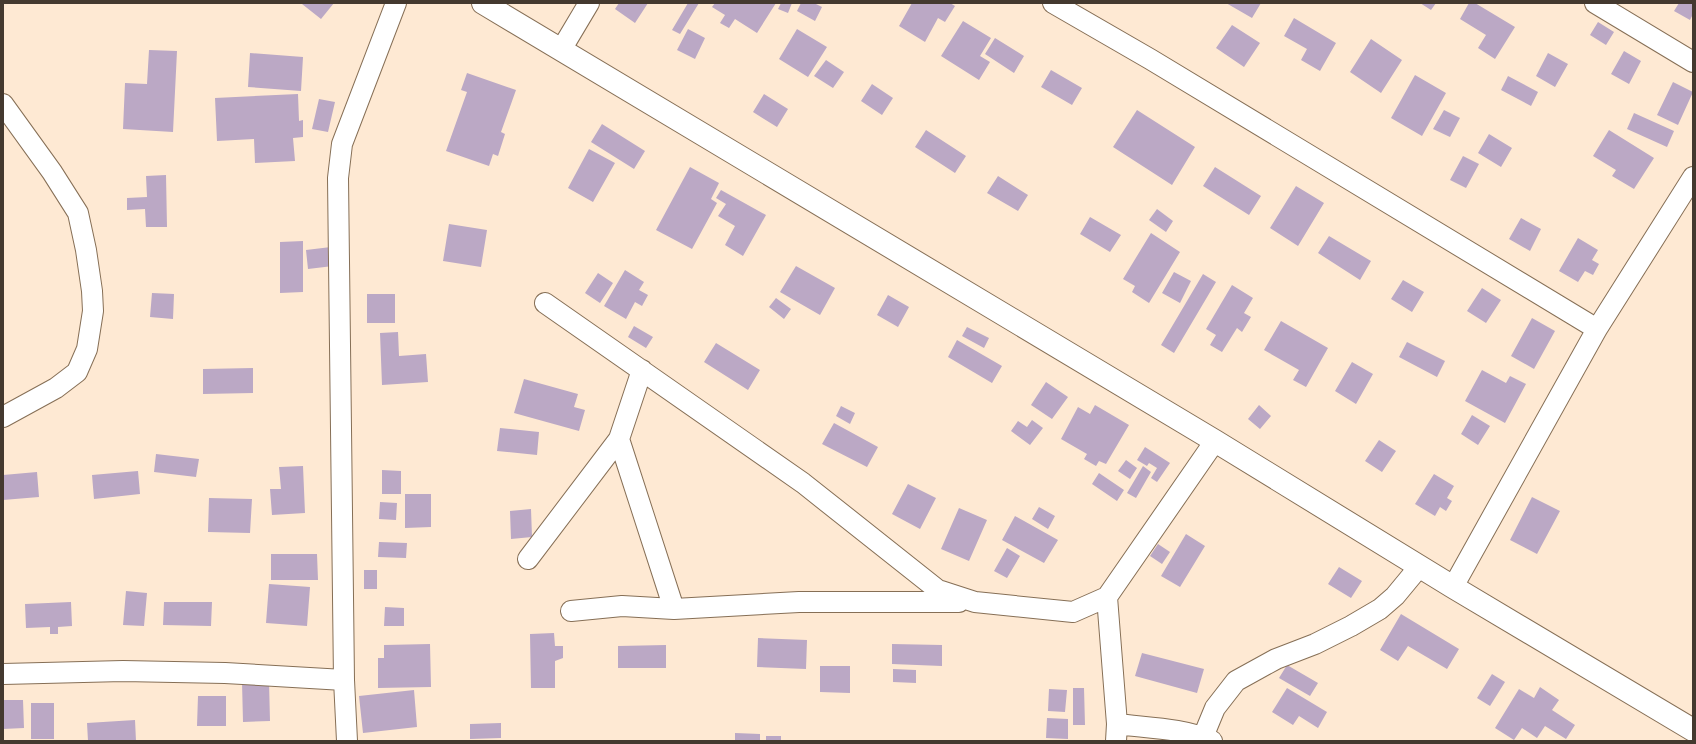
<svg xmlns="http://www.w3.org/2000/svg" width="1696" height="744" font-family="Overpass,sans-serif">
  <rect width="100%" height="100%" fill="#fee9d3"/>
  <path fill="#bba8c5" d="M303,3H334L321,19L302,4Z
    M619,3H648L635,23L615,9Z
    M688,3H699L680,34L672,30Z
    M715,3H776L757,33L735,19L729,28L720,23L725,15L712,7Z
    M781,3H792L788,13L778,9Z
    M801,3H814L822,7L815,21L797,11Z
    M912,3H950L955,6L945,22L938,18L925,42L899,26Z
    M1226,3H1261L1252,18Z
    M1420,3H1436L1431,10Z
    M1469,3H1475L1515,27L1495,59L1478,48L1486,35L1460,19Z
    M1679,3H1693V14L1690,20L1674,11Z
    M1294,18L1336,43L1320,71L1301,60L1307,49L1284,36Z
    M963,21L991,38L980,56L990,62L979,80L941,56Z
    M1598,22L1614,32L1606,45L1590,35Z
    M1232,25L1260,43L1244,67L1216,48Z
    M688,29L705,38L695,59L677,50Z
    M797,29L827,47L808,77L779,59Z
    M995,38L1024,56L1014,73L985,54Z
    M1371,39L1402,60L1381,93L1350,72Z
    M149,50L177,51L173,132L123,129L125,83L147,84Z
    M1624,51L1641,61L1629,84L1611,74Z
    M250,53L303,57L301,91L248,87Z
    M1548,53L1568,64L1555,87L1536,76Z
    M826,60L844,72L833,88L814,76Z
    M1051,70L1082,88L1072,105L1041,87Z
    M467,73L516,90L501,132L505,134L498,156L493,154L489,166L446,151L467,92L461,90Z
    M1415,75L1446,93L1422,136L1391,118Z
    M1508,76L1538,92L1531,106L1501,90Z
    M1673,82L1693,92L1678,125L1657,115Z
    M872,84L893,98L882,115L861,101Z
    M298,94L299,121L303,120V137L293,138L295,161L255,163L254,139L217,141L215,98Z
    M764,94L788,109L777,127L753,112Z
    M319,99L335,102L328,132L312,129Z
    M1137,110L1195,147L1172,185L1113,147Z
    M1444,110L1460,118L1450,137L1433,129Z
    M1634,113L1674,131L1667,147L1627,129Z
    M602,124L645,151L634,169L591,142Z
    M926,130L966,156L955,173L915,147Z
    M1609,130L1654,158L1634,189L1612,176L1616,170L1593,156Z
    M1489,134L1512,148L1501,167L1478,153Z
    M589,149L615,163L593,202L568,188Z
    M1463,156L1479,164L1466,188L1450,180Z
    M690,167L719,183L711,199L717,203L692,249L656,230Z
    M1215,167L1261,196L1249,215L1203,186Z
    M166,175L167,227H146L145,209L127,210V198L147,197L146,176Z
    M998,176L1028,195L1018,211L987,193Z
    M1296,186L1324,203L1298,246L1270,228Z
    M721,190L766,215L743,256L725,245L735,226L718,216L726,204L716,198Z
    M1157,209L1173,221L1166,232L1149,220Z
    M1090,217L1121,235L1110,252L1080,234Z
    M1521,218L1541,229L1530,251L1509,239Z
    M449,224L487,230L481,267L443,261Z
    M1151,233L1180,252L1149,303L1132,292L1135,286L1123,279Z
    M1329,236L1371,261L1360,280L1318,253Z
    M1578,238L1598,250L1592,260L1599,264L1593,275L1585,271L1578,282L1559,271Z
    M303,241V292L280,293V242Z
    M331,247L333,266L308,269L306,250Z
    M796,266L835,288L820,315L780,292Z
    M625,270L644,282L639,290L648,295L642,306L635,302L626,319L604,306Z
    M1174,272L1191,281L1180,303L1162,293Z
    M598,273L613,283L600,303L585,293Z
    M1203,274L1216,282L1174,353L1161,345Z
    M1403,280L1424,292L1412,312L1391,299Z
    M1232,285L1253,298L1244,313L1251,317L1242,332L1237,328L1222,352L1210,345L1216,335L1206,329Z
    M1482,288L1501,300L1486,323L1467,311Z
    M152,293L174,294L173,319L150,317Z
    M367,294H395V323H367Z
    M888,295L909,307L898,327L877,315Z
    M776,298L791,309L784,319L769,307Z
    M1532,318L1555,331L1534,369L1511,356Z
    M1281,321L1328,348L1306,387L1293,380L1299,370L1264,350Z
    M634,326L653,337L646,348L628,337Z
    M967,327L989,338L984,348L962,336Z
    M398,332L399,356L426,354L428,382L382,385L380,333Z
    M957,340L1002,366L992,383L948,357Z
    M1407,342L1445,361L1437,377L1399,357Z
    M716,343L760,370L748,390L704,362Z
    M1352,362L1373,374L1356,404L1335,391Z
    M253,368V393L203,394V369Z
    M1482,370L1506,383L1510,376L1526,384L1505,423L1465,401Z
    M524,379L578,394L574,407L585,410L579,431L514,413Z
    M1046,382L1068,397L1052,419L1031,405Z
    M1095,405L1129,425L1106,464L1099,461L1096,466L1084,459L1087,454L1061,439L1078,407L1090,414Z
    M1259,405L1271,416L1260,429L1248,419Z
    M841,406L855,413L850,424L836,416Z
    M1472,415L1490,426L1478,445L1461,434Z
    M1032,420L1043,428L1030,445L1011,431L1018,421L1027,427Z
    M834,423L878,447L867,467L822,444Z
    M500,428L539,432L537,455L497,451Z
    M1379,440L1396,451L1382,472L1365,461Z
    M1145,447L1170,463L1157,482L1151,478L1157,468L1149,463L1147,466L1137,460Z
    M156,454L199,459L196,477L154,472Z
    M1126,460L1137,468L1130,479L1118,471Z
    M303,466L305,513L272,515L270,489H281L279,467Z
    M1143,466L1151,472L1136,498L1127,493Z
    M382,470L401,471V494H382Z
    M138,471L140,494L94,499L92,475Z
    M37,472L39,497L3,500V475Z
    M1099,473L1124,490L1117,501L1092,484Z
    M1434,474L1454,486L1447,498L1452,501L1446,511L1440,507L1435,516L1415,504Z
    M908,484L936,498L920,529L892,514Z
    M405,494H431V527L405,528Z
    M1532,497L1560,511L1537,554L1510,540Z
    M209,498L252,499L250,533L208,532Z
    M380,502L397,503L396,520L379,519Z
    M1039,507L1055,516L1048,529L1032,519Z
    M959,508L987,520L969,561L941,549Z
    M531,509L532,537L511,539L510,511Z
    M1015,516L1058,540L1044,563L1002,540Z
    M1186,534L1205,546L1180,587L1161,576Z
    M379,542L407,543L406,558L378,557Z
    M1158,544L1170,552L1162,564L1150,556Z
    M1007,548L1020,556L1007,578L994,571Z
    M271,554H317L318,580H271Z
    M1339,567L1362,581L1351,598L1328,584Z
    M364,570H377V589H364Z
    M269,584L310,587L307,626L266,623Z
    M126,591L147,593L144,626L123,625Z
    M71,602L72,626L58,627V634H50V627L26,628L25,604Z
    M164,602H212L211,626L163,625Z
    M385,607L404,608V626H384Z
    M1401,614L1459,649L1447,669L1408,646L1398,661L1380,650Z
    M554,633L555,646H563V658L555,661V688H531L530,634Z
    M758,638L807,640L806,669L757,667Z
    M430,644L431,687L378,688V658H384V645Z
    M892,644L942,645V666L892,664Z
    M666,645V668H618V646Z
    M1142,653L1204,669L1197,693L1135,676Z
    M1287,665L1318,683L1310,696L1279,678Z
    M820,666H850V693L820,692Z
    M893,669L916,670V683L893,682Z
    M1492,674L1505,682L1490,706L1477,698Z
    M269,681L270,721L243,722L242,682Z
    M1540,687L1559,700L1552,710L1575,725L1566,739L1545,726L1537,738L1522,728L1514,740L1495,728L1519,689L1534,698Z
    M1073,688H1084L1085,725H1073Z
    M1287,688L1327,712L1318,728L1299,716L1293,725L1272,712Z
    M1049,689L1067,690L1065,712L1048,711Z
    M414,690L417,727L363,733L359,696Z
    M198,696H226V726H197Z
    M3,700H23L24,728L3,729Z
    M31,703H54V739H31Z
    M1047,718L1068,719V739L1046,738Z
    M135,720L136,741H88L87,723Z
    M501,723V738L470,739V724Z
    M735,733L760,734V741H735Z
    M766,736H781V741H766Z"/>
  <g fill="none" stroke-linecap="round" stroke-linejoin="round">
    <g stroke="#866f56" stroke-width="22">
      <path id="minor" d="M1053,3L1150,59L1597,329
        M1595,3L1693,62
        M561,50L589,3
        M3,104L52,172L78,213L86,250L92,291L93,311L87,349L77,372L56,388L3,417
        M545,303L803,483L938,590L975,602L1073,612L1107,597
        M642,370L619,439L674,609
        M528,559L619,439
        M1453,587L1597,329L1693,177
        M571,611L622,606L674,609L799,602H959
        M3,674L123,671L225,673L344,680
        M1117,724C1148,728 1183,728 1212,741
        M1203,737L1215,708L1236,681L1276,659L1315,644L1351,626L1380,609L1395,596L1419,567
        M347,741L344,680L338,178L342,144L396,3
        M1116,741L1117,724L1107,597L1215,441"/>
    </g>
    <g stroke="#866f56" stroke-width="24">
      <path id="tertiary" d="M483,3L1215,441L1453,587L1693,730"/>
    </g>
    <use href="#minor" stroke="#fff" stroke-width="20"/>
    <use href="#tertiary" stroke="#fff" stroke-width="22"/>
  </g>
  <rect width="1696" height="744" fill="none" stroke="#44392f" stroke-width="8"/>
</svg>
